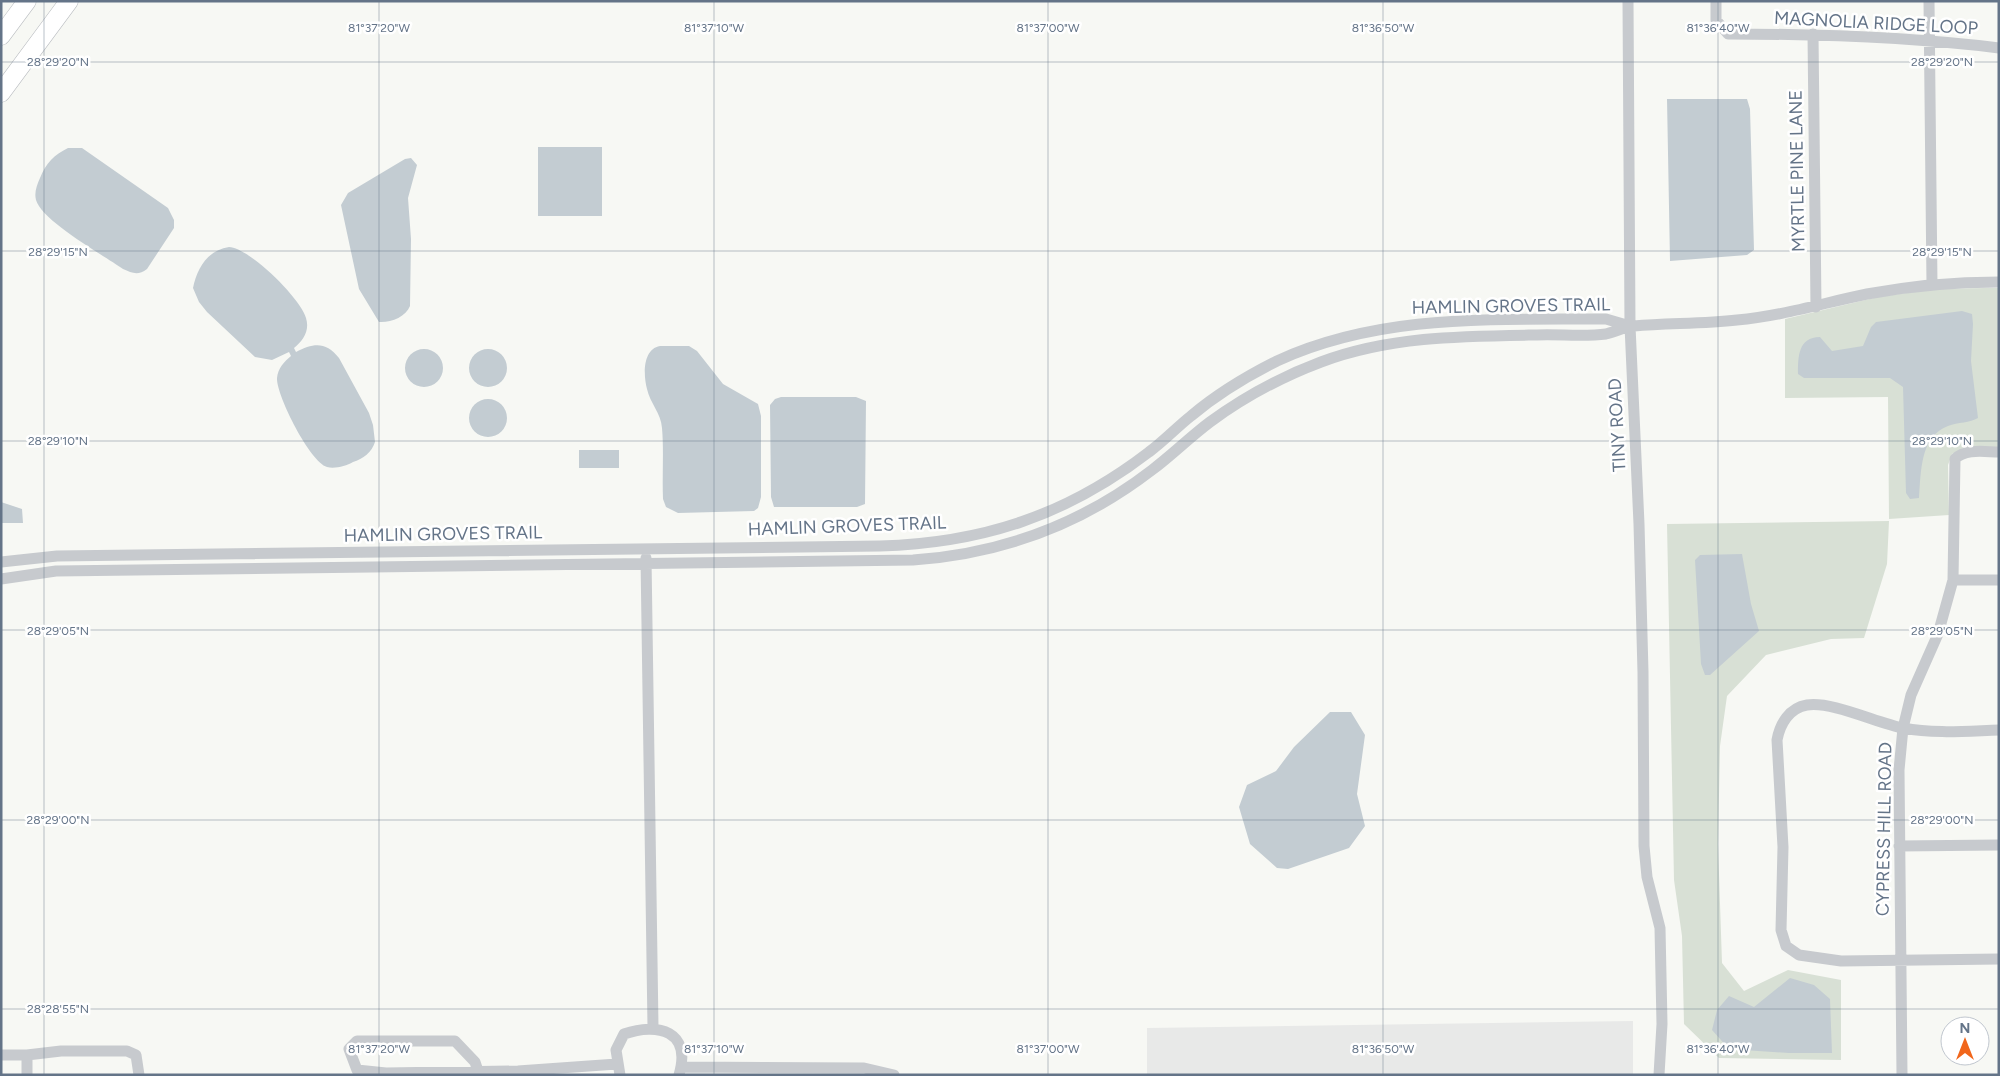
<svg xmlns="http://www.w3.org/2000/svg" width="2000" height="1076" font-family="Figtree,sans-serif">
  <rect width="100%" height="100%" fill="#f7f8f4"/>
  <path fill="#e8e9e8" d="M1633,1021V1075H1147V1028Z"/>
  <path fill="#d8e0d5" d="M1984,288H1999V447H1965L1952,454L1948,465L1949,515L1889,519L1888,397L1785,398V319L1878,297L1934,289Z
    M1889,521L1887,564L1864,638L1831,639L1766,655L1727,696L1720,746L1718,844L1722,963L1744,991L1788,970L1841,980V1060L1719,1058L1684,1024L1682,936L1674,880L1667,524Z"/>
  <path fill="#c3ccd2" d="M1667,99H1747L1750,109L1754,250L1747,255L1670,261Z
    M538,147H602V216H538Z
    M68,148H82L168,208L174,220V228L147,269C138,276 132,273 123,269C103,255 42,221 36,200C34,192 37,185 40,178C46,163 54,155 68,148Z
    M411,158L417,165L408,198L411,239L410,306C406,317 390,323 379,322L359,289L341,205L348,193L405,159Z
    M229,247C250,248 301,299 306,318C310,331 303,341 294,348L296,352C313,343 326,341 339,358L369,413L373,425L375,442C372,452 363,459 353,462C346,466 335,469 327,467C310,462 276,395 277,378C278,368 284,362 291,356L289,352L272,360L255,357L207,312L199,302L193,288C197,268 208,250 229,247Z
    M1962,311L1972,314L1973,324L1971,361L1978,418C1970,423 1958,422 1948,426C1920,436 1921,472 1919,498L1910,499L1906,493L1903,387L1890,378H1804L1798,374C1798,357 1798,337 1820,337L1832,351L1863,346L1871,327L1876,322Z
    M660,346H689L697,351L723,384L758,404L761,416V497L758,508L754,511L678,513L666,507L663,499C662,475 664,452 662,428C661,413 650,403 647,389C643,374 643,349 660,346Z
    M469 368a19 19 0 1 1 38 0a19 19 0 1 1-38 0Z
    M405 368a19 19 0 1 1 38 0a19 19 0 1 1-38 0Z
    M781,397H856L866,401L865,504L857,507H774L771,497L770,405L775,399Z
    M469 418a19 19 0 1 1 38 0a19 19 0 1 1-38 0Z
    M579,450H619V468H579Z
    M1,502L22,509L23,523H1Z
    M1742,554L1751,604L1759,631L1710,675H1705L1701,664L1695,560L1700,555Z
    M1330,712H1351L1365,735L1357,794L1365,826L1349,848L1288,869L1277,868L1250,844L1239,807L1247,785L1276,771L1294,747Z
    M1790,978L1814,985L1830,999L1832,1053H1789L1729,1049L1712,1030L1717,1010L1729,996L1754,1007Z"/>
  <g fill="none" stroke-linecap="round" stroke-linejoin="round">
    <g stroke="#b9bcc0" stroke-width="19">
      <path id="highway" d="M1,36L27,1
        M1,93L69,1"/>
    </g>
    <path stroke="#c7cace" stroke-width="11" d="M1628,1L1630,326L1639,524L1643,672L1644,846L1647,877L1660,928L1662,1024L1659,1075
      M1716,1V20L1728,34C1819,34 1909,37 1999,48
      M1929,1L1932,285
      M1813,34L1816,307
      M646,558L653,1027
      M1,562L57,556L880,546C983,543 1067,515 1149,452C1164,441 1177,427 1191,416C1217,394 1247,376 1277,361C1381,313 1495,320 1606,319L1630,326
      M1,579L56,571L913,560C1001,554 1082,524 1152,470C1172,455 1190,437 1210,422C1244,397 1281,377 1321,362C1390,336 1464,336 1537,335C1559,334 1584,337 1606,334C1615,332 1624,327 1634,326C1668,323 1703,324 1737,320C1782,316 1823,303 1867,294C1910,286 1955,282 1999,282
      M1953,580H1999
      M1999,730C1967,731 1935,734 1903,728C1877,723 1832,701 1807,705C1789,708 1780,724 1777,740L1783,847L1781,930L1786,946L1799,955L1841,961L1999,959
      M1899,846L1999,845
      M1,1055H27L61,1051H127L136,1055L139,1075
      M27,1055V1075
      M682,1067L864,1068L894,1075
      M478,1071L475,1062L455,1041H357L349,1049L357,1070L386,1073L518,1071L617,1064
      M620,1075L616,1050L624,1034C658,1022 692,1031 679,1075
      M1902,1075L1899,770L1903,728L1911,695L1938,634L1953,580L1955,459C1966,448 1985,452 1999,452"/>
    <use href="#highway" stroke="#fff" stroke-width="18"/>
  </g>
  <path fill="none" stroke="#647488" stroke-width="1" stroke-opacity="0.45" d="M44,1V1075M379,1V1075M714,1V1075M1048,1V1075M1383,1V1075M1718,1V1075M1,62H1999M1,251H1999M1,441H1999M1,630H1999M1,820H1999M1,1009H1999"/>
  <g text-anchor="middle" stroke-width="5" stroke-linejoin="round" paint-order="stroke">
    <g font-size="18" fill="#647488" stroke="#fff">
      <text transform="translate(1876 23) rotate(3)" y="6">MAGNOLIA RIDGE LOOP</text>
      <text transform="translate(1797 171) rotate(-91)" y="6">MYRTLE PINE LANE</text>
      <text transform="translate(1511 306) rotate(-1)" y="6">HAMLIN GROVES TRAIL</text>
      <text transform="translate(1617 425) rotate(-93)" y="6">TINY ROAD</text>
      <text transform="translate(847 526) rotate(-2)" y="6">HAMLIN GROVES TRAIL</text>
      <text transform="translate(443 534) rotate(-1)" y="6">HAMLIN GROVES TRAIL</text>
      <text transform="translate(1884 829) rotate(-89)" y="6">CYPRESS HILL ROAD</text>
    </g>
  </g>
  <g font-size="12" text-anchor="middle" fill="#647488" stroke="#fff" stroke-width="5" stroke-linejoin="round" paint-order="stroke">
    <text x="379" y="32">81°37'20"W</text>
    <text x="714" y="32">81°37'10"W</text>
    <text x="1048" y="32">81°37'00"W</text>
    <text x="1383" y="32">81°36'50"W</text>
    <text x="1718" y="32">81°36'40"W</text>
    <text x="58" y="66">28°29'20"N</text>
    <text x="1942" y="66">28°29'20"N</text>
    <text x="58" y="256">28°29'15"N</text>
    <text x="1942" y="256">28°29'15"N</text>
    <text x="58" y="445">28°29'10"N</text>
    <text x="1942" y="445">28°29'10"N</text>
    <text x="58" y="635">28°29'05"N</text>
    <text x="1942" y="635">28°29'05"N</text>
    <text x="58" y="824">28°29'00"N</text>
    <text x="1942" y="824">28°29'00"N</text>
    <text x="58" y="1013">28°28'55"N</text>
    <text x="379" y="1053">81°37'20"W</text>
    <text x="714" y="1053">81°37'10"W</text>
    <text x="1048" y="1053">81°37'00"W</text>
    <text x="1383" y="1053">81°36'50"W</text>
    <text x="1718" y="1053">81°36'40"W</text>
  </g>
  <rect width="2000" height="1076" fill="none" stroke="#647488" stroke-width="5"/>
  <g transform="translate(1965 1041)"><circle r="24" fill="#ffffff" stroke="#c1c7cf"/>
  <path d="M0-4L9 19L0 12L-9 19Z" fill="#f1661b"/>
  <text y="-8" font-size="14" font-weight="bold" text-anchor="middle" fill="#647488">N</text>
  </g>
</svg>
